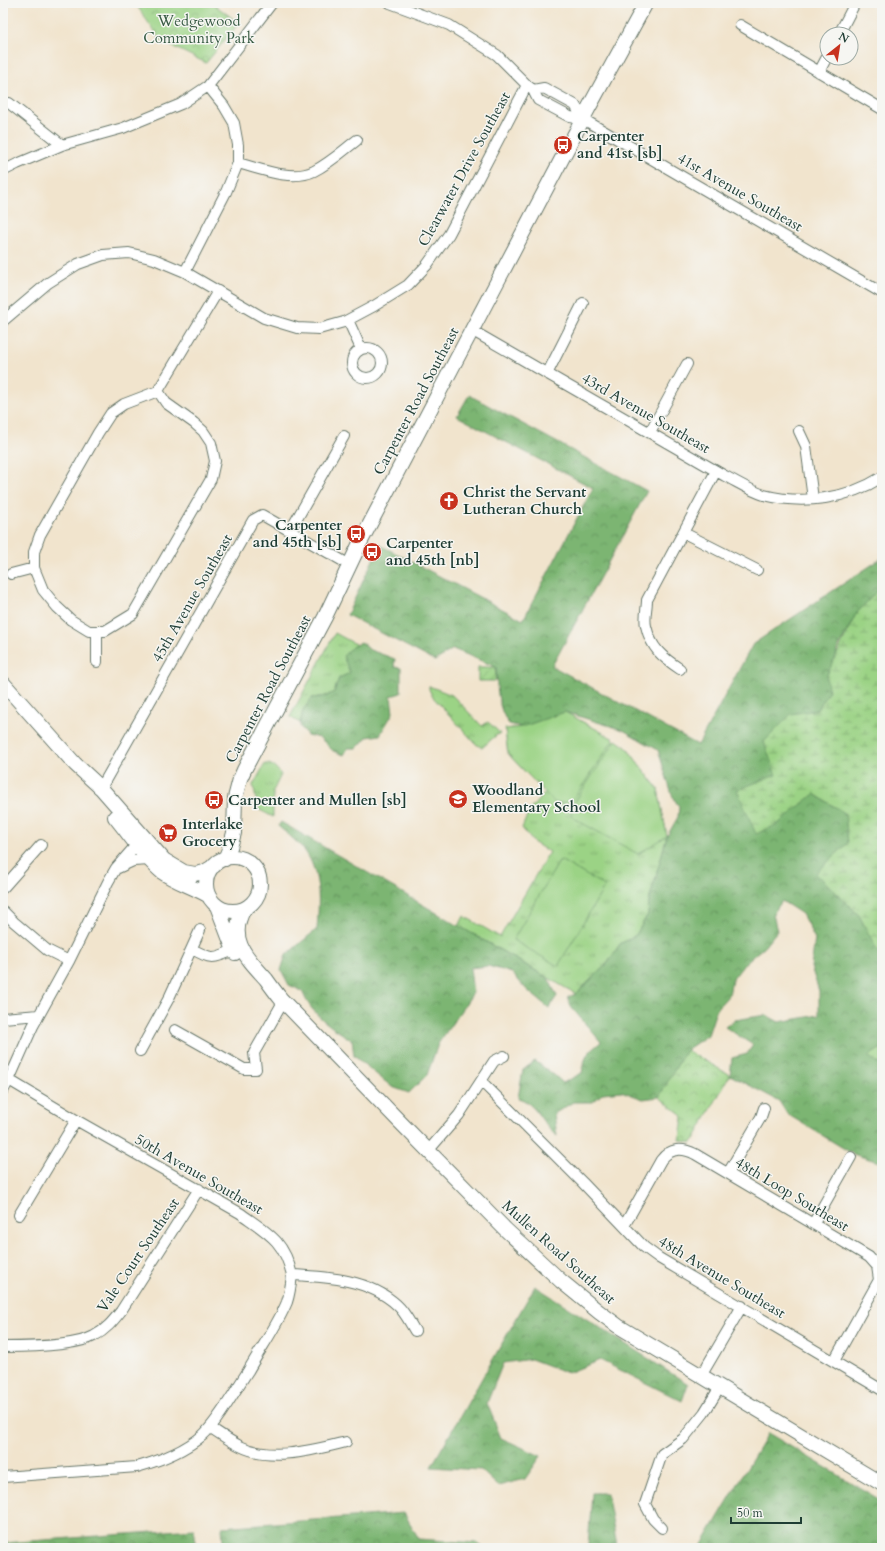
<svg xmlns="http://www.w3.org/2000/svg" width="885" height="1551" font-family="Cardo,serif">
  <defs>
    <pattern id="grass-tufts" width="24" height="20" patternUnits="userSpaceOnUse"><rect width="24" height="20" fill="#9bd385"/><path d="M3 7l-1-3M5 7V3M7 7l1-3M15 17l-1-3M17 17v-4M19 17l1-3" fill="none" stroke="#7eac6e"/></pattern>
    <pattern id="forest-crowns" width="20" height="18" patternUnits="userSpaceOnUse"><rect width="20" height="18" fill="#7cb572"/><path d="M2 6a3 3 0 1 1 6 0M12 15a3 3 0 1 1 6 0" fill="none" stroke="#65945e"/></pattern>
    <pattern id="wetland-marsh" width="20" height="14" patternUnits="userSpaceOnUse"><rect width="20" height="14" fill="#9bd385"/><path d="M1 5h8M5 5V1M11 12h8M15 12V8" fill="none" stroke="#7eac6e"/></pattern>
    <pattern id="park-crowns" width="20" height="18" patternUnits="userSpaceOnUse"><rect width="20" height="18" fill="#9bd385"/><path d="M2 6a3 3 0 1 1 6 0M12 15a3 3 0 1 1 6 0" fill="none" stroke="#7eac6e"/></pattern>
    <pattern id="garden-furrows" width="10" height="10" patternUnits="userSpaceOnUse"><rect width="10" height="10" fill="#9bd385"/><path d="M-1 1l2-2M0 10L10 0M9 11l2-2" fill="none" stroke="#7eac6e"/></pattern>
  </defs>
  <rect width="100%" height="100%" fill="#f6f6f2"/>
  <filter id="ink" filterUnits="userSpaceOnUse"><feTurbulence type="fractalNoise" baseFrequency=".025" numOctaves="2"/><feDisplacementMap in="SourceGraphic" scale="8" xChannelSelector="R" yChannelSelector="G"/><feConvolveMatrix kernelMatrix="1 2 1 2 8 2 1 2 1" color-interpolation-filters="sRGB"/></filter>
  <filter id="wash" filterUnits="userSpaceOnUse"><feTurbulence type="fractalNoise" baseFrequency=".012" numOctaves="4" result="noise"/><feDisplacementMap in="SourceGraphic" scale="16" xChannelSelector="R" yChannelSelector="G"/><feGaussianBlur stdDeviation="0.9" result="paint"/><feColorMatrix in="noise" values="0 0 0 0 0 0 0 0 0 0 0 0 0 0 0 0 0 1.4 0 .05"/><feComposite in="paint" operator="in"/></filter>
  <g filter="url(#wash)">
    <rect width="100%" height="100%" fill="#f1e4cd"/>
    <path fill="url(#grass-tufts)" stroke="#5d885c" d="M335,633L357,645L352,647L350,673L339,678L334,692L327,696L312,698L303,710L300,723L290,717Z
      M429,686L452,695L482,726L488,722L500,733L493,738L482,748L476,744L432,696L429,689Z
      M565,712L626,747L658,789L667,836L649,901L648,914L636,935L620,944L607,964L576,994L459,926L464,916L500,937L549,852L533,842L522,828L529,811L545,792L508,754L505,729L522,727Z
      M265,764C272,763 278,769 281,775L273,791V817L258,809L253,785Z"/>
    <path fill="url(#forest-crowns)" stroke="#4e7953" d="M469,395L647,491L552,666L698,745L753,644L882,558V591L876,592L856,614L837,650L829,691L817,710L791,714L776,775L778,824L814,794L845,813L848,843L816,873L859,915L878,952L882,956V1048L868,1056L882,1066V1163L853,1154L787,1114L779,1101L730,1075L732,1058L747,1054L753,1045L725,1027L735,1020L766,1015L779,1022L819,1015V991L811,967L815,939L802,914L782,901L773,914L777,931L764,947L746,962L732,980L729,995L717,1008L708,1035L686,1050L659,1097L643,1099L621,1091L603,1093L593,1102H573L554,1114L557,1136C545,1128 540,1113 529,1104C526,1101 522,1099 518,1098L523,1070L535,1061L553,1074L563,1083L582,1073C585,1055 587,1053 601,1042L571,1007L568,997L576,994L607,964L620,944L636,935L648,914L649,901L667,836L678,817L679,807L672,795L658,750L623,730L565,712L522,727L509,724C497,708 497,687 496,667L453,649L435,661L347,615L380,545L523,620L593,488L457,416Z
      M361,642L370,650L395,659L394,667L401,668V693L391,696L393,713L380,735L367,737L357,748H348L344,755L333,751L320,738L307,735L300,726L303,710L312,698L327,696L334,692L339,678L350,673L343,656L352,647Z
      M281,822L548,978L557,996L549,1008L527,990L512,973L488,966L470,968L473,993L438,1044L427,1075L409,1093L392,1087L354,1056L352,1040C331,1027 311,1015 302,991L289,985L281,970L286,955L317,929C319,903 321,877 307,854C300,843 287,834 278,826Z
      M535,1286L688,1384L682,1401L600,1360L568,1373L531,1359L503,1363L487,1403L501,1438L541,1456L525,1479L498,1486L481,1470L431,1467Z
      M768,1433L882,1501V1548H700Z
      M592,1493H607L617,1545L621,1548H586L588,1546Z
      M404,1513L419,1539L477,1543L484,1548H232L223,1541L222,1527Z
      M194,1529L197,1548H3V1543Z"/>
    <path fill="url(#wetland-marsh)" stroke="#5d885c" d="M882,591V956L878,952L859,915L816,873L848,843L845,813L814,794L778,824L756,834L737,790L776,775L764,742L791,714L817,710L829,691L826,677L856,614L876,592Z
      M882,1048V1066L868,1056Z"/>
    <path fill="url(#park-crowns)" stroke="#5d885c" d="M135,3H212L239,23L206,63L161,41Z
      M686,1050L730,1075L692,1143L680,1140L683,1116L659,1097Z"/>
    <path fill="url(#garden-furrows)" stroke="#5d885c" d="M478,667H496L495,681H478Z"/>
    <path fill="#9bd385" stroke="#5d885c" d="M565,712L614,739L574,798L565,803H555L508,754L505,729L522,727Z
      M616,740L626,747L658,789L667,836L638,854L573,818L570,809Z
      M560,860L605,886L558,966L513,940Z"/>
  </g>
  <g filter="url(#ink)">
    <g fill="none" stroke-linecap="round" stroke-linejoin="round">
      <g stroke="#68776a" stroke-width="12">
        <path id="street" d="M390,3L449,25L497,55L527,85L533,90L538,100L570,117L583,119L882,293
          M740,25L882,109
          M839,34L855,3
          M819,72L827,57
          M533,90L544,88L575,105L583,119
          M9,103L62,145
          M238,163C261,169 292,182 314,171C330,163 344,150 357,140
          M3,171L17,164L62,145L123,128L181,104L208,86L272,3
          M185,272L226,192L238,163V145L234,123L224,106L208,86
          M348,320L361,349
          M3,321L48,283L78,264L103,255L129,253L154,259L185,272L264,318L297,328L319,329L344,322L374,306L408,285L427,265L449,234L527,85
          M473,331L725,476C737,482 751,491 764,495C803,505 848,499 882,477
          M352 363a15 15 0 1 1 30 0a15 15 0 1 1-30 0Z
          M547,374L583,303
          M158,391L166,403L194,423L203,431L211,443L215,461L211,479L133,614L105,631H89L71,620L57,607L43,590L34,568V552L40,535L98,433L111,413L124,404L158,391L218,291
          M799,431L806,446L813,499
          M650,432L687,364
          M290,531L344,436
          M684,533L757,570
          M11,574L34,568
          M97,662V631
          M680,669C662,657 651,648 646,626C644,618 647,608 647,600L716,471
          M101,788L253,520L262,515L350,565
          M118,868L133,861L150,860
          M3,888L41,845
          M3,911L14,922L47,950L69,961
          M192,949C211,959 213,960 233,950
          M3,1018L39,1015
          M175,1030L237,1065L244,1069H256L254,1053L283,1002
          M140,1051L169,998L200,930
          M9,1080L76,1120L240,1213C268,1233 284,1240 292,1275C328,1277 369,1279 397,1305C405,1312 410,1323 415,1331
          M481,1081L583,1183L644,1247L659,1258L882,1390
          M3,1091L9,1080L33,1026L69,961L108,882L116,868L137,844L143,845
          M428,1151L459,1115L494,1061L504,1056
          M728,1173L761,1117L764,1108
          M19,1215L76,1120
          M813,1224L851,1157
          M624,1226L661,1160C670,1148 682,1147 695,1154L869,1257L877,1266L879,1280L834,1361
          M3,1347C25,1347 76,1346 94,1336C106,1330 113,1321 121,1311L199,1189
          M701,1376L742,1306
          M211,1428C220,1434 230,1441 240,1446C271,1462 313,1450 346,1442
          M3,1477L137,1467C159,1461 184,1451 202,1436C218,1422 236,1389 248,1371C261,1348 277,1326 287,1302C290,1293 291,1284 292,1275
          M662,1528L653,1519L645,1504L662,1454L683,1439L704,1413L720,1387"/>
      </g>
      <g stroke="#68776a" stroke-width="16">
        <path id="secondary" d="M3,683L75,764L101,788L164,860L184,872L195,874L204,872L214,866
          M115,817C130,835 144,857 162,872C176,882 194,887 209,896
          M206 884a27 27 0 1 1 54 0a27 27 0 1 1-54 0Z
          M225,859L230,847L234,833L235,798L240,779L244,770L325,617L361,541L588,109L646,3
          M217,906L235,953
          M244,909C227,939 247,958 266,979C271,986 276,993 281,999L400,1122L506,1230L561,1281L599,1312L618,1326L882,1484"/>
      </g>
      <use href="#street" stroke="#fff" stroke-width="10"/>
      <use href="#secondary" stroke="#fff" stroke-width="14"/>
    </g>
  </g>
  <defs>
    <g id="bus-disc" transform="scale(1)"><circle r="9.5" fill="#c8321e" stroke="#f6f6f2"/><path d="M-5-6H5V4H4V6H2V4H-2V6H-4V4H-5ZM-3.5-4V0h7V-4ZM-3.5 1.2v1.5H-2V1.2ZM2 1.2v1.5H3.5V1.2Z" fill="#fff"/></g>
    <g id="church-disc" transform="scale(1)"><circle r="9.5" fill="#c8321e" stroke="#f6f6f2"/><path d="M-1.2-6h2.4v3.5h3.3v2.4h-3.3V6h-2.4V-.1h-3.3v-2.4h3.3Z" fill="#fff"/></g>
    <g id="school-disc" transform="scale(1)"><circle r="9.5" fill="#c8321e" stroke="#f6f6f2"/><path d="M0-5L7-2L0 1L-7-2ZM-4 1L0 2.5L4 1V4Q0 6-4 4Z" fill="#fff"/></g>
    <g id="supermarket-disc" transform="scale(1)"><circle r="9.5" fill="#c8321e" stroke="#f6f6f2"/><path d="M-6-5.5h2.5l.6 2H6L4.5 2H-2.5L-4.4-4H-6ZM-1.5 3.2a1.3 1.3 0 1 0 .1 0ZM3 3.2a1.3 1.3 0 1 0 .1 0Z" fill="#fff"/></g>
  </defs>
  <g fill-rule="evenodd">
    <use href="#bus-disc" x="563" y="145"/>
    <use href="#church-disc" x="449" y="501"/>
    <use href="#bus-disc" x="356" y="534"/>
    <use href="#bus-disc" x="372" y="552"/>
    <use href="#school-disc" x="458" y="799"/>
    <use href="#bus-disc" x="214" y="800"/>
    <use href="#supermarket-disc" x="168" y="833"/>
  </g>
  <g text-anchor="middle" stroke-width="3" stroke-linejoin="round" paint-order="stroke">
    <g font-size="15" fill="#385b44" stroke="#f6f6f2">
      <text x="199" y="26">Wedgewood<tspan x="199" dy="17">Community Park</tspan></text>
    </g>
    <g font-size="15" font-weight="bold" fill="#1f3d34" stroke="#f6f6f2" text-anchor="start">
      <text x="577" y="141">Carpenter<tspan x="577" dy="17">and 41st [sb]</tspan></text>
      <text x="463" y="497">Christ the Servant<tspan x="463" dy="17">Lutheran Church</tspan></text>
      <text x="342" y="530" text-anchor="end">Carpenter<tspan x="342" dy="17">and 45th [sb]</tspan></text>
      <text x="386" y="548">Carpenter<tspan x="386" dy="17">and 45th [nb]</tspan></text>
      <text x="472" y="795">Woodland<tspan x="472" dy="17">Elementary School</tspan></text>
      <text x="228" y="805">Carpenter and Mullen [sb]</text>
      <text x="182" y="829">Interlake<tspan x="182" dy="17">Grocery</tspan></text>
    </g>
    <g font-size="15" fill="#1f3d34" stroke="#f6f6f2">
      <text transform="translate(464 169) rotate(-61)" y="5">Clearwater Drive Southeast</text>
      <text transform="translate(740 192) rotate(30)" y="5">41st Avenue Southeast</text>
      <text transform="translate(416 401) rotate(-62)" y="5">Carpenter Road Southeast</text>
      <text transform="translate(646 413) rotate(30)" y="5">43rd Avenue Southeast</text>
      <text transform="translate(192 598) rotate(-60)" y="5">45th Avenue Southeast</text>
      <text transform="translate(268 689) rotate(-62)" y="5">Carpenter Road Southeast</text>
      <text transform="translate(199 1174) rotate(30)" y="5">50th Avenue Southeast</text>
      <text transform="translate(792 1194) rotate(31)" y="5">48th Loop Southeast</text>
      <text transform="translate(559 1252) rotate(42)" y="5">Mullen Road Southeast</text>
      <text transform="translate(138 1255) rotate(-56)" y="5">Vale Court Southeast</text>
      <text transform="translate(722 1277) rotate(31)" y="5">48th Avenue Southeast</text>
    </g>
  </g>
  <rect width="885" height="1551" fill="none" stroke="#f6f6f2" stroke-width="16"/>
  <g transform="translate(839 46) rotate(30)"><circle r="19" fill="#f6f6f2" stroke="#a0aca6"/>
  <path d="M0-3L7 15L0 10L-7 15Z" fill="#c8321e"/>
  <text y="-6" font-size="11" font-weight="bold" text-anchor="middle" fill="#1f3d34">N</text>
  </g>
  <path d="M731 1517v6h70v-6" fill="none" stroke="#1f3d34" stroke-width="2"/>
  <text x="737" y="1517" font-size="12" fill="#1f3d34" stroke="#f6f6f2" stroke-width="3" paint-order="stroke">50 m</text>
</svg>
